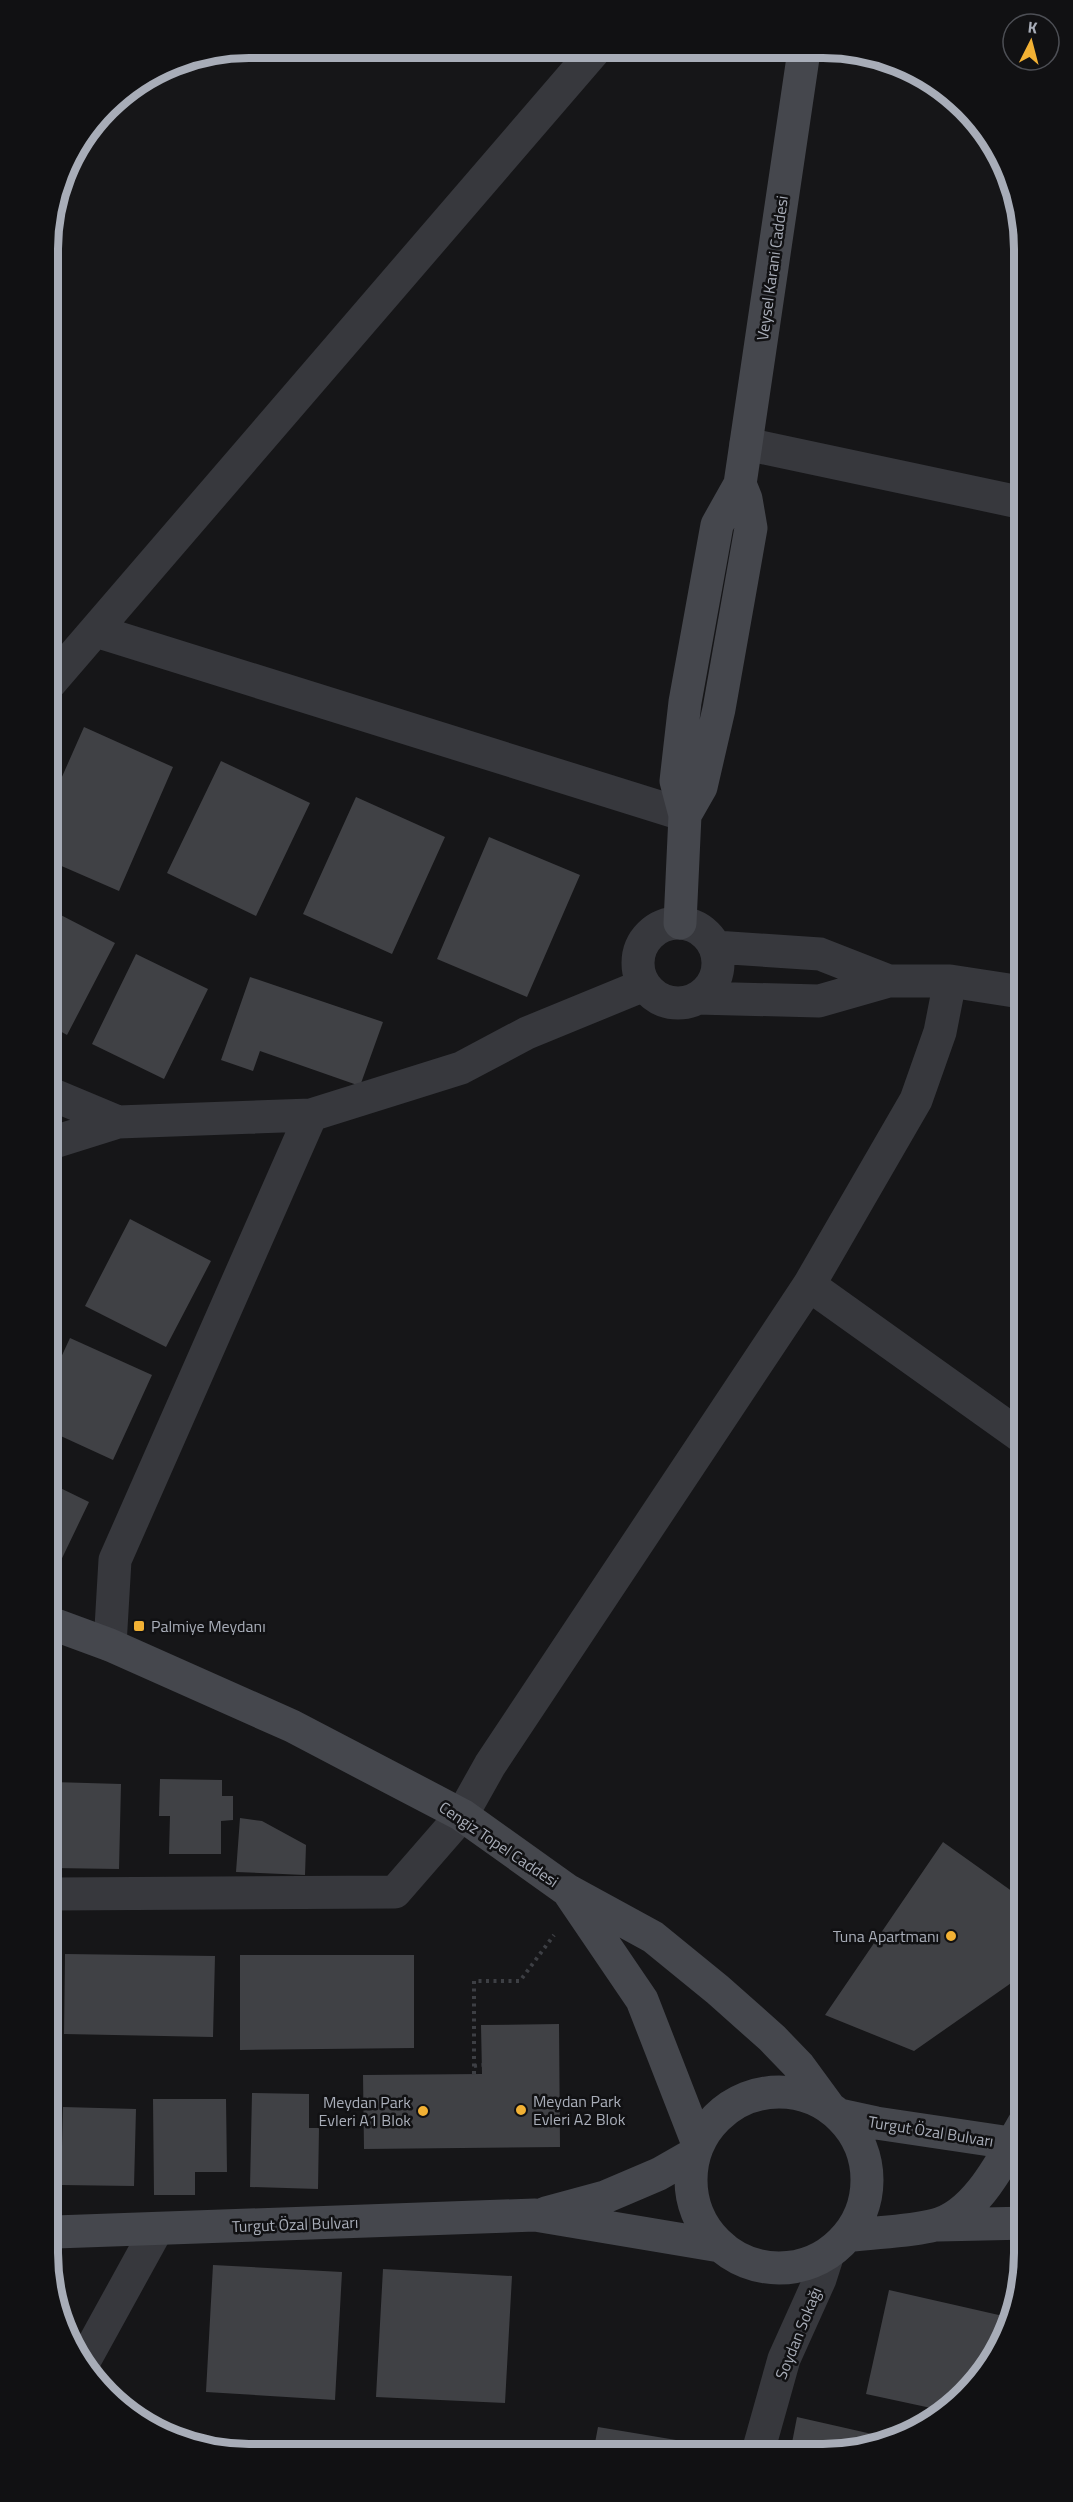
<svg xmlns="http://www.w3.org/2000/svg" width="1073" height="2502" font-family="'Titillium Web',sans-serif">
  <rect width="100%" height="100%" fill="#161618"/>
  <path fill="#404145" d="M84,727L173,767L119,891L50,861V804Z
    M221,761L310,803L256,916L167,873Z
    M356,797L445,837L392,954L303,914Z
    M489,837L580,875L527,997L437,959Z
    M51,910L115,943L67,1035L51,1026Z
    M136,954L208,989L164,1079L92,1044Z
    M250,977L383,1022L360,1086L260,1051L253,1071L221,1060Z
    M130,1219L211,1261L166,1347L85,1306Z
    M70,1338L152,1375L113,1460L52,1432V1377Z
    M52,1484L89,1502L53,1577L52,1503Z
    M160,1779L222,1780V1796H233V1820L221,1821V1854H169L170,1816H159Z
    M53,1782L121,1784L119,1869L53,1868Z
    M240,1818L262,1821L306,1845L305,1875L236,1872Z
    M943,1842L1023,1899L1024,1974L914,2051L825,2015Z
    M65,1954L215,1956L213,2037L64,2034Z
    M240,1955H414V2048L240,2050Z
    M559,2024L560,2147L364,2149L363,2075L482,2074L481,2025Z
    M252,2093L309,2094V2128H319L318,2189L250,2187Z
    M153,2099H226L227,2172H195V2195H154Z
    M63,2107L136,2109L134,2186L61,2185Z
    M213,2265L342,2272L335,2400L206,2392Z
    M383,2269L512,2276L505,2403L376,2397Z
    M889,2290L1012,2318L1010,2329L983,2375L945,2411L866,2394Z
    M797,2417L894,2439L875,2447L791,2448Z
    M598,2427L682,2441L681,2448H594Z"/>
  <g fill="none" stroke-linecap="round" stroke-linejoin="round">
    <path stroke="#3d3f44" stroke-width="4" stroke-dasharray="3 4.5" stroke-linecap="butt" d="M474,2066L482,2065
      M474,2074V1981H520L554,1935"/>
    <path stroke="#37383d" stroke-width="33" d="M746,444L1019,502
      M96,631L685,815
      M50,683L595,50
      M638 963a40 40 0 1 1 80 0a40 40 0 1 1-80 0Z
      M715,947L820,954L889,981
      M697,998L819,1001L889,981H950L1021,992
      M51,1094L118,1122
      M51,1143L118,1122L311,1115L461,1068L527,1033L644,985
      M809,1285L1022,1437
      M110,1645L115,1560L311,1115
      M54,1894L395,1892L462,1815L490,1765L809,1285L916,1100L940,1032L950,981
      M86,2358L157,2229
      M759,2448L784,2359L820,2279L828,2254"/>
    <path stroke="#45474d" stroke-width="33" d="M740,484L804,51
      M680,923L685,815L676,781L685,702L717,525L740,484L746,499L751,528L719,709L701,787L685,815
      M53,1624L110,1645L292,1726L462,1815L567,1890L653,1937L718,1990L772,2038L799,2066L829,2107
      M570,1894L642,2000L698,2144
      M691 2180a88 88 0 1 1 176 0a88 88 0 1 1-176 0Z
      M839,2115L876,2123L1024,2145
      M546,2213L605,2197L659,2174L694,2154
      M938,2225L1024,2223
      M55,2232L535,2215L720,2246
      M847,2236C876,2232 907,2232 935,2225C977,2215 1004,2157 1024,2123"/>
  </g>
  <g fill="#f2b134" stroke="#111113" stroke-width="2">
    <rect x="133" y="1620" width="12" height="12" rx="3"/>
    <circle cx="951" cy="1936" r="6"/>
    <circle cx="521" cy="2110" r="6"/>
    <circle cx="423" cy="2111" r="6"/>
  </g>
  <g text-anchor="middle" stroke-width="5" stroke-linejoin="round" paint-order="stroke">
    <g font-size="16" fill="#a8adb8" stroke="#111113">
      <text transform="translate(772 268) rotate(-82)" y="6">Veysel Karani Caddesi</text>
      <text transform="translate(499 1844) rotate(34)" y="6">Cengiz Topel Caddesi</text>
      <text transform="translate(931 2131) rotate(9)" y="6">Turgut Özal Bulvarı</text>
      <text transform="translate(295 2224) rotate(-2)" y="6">Turgut Özal Bulvarı</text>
      <text transform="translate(798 2333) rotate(-68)" y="6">Soydan Sokağı</text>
    </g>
    <g font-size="16" fill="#a8adb8" stroke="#111113" text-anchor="start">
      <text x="151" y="1632">Palmiye Meydanı</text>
      <text x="939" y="1942" text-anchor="end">Tuna Apartmanı</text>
      <text x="533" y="2107">Meydan Park<tspan x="533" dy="18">Evleri A2 Blok</tspan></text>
      <text x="411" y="2108" text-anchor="end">Meydan Park<tspan x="411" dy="18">Evleri A1 Blok</tspan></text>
    </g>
  </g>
  <path d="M0 0H1073V2502H0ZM249 58H823A191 191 0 0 1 1014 249V2253A191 191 0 0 1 823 2444H249A191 191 0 0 1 58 2253V249A191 191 0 0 1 249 58Z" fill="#111113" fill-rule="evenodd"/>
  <path fill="none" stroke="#a8adb8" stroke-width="8" d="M249 58H823A191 191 0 0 1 1014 249V2253A191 191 0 0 1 823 2444H249A191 191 0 0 1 58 2253V249A191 191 0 0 1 249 58Z"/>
  <g transform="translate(1031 42) rotate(6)"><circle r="28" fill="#111113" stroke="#4d4f55" stroke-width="1.5"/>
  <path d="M0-4.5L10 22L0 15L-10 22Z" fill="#f2b134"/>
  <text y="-9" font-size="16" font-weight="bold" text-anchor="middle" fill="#a8adb8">K</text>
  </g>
</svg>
